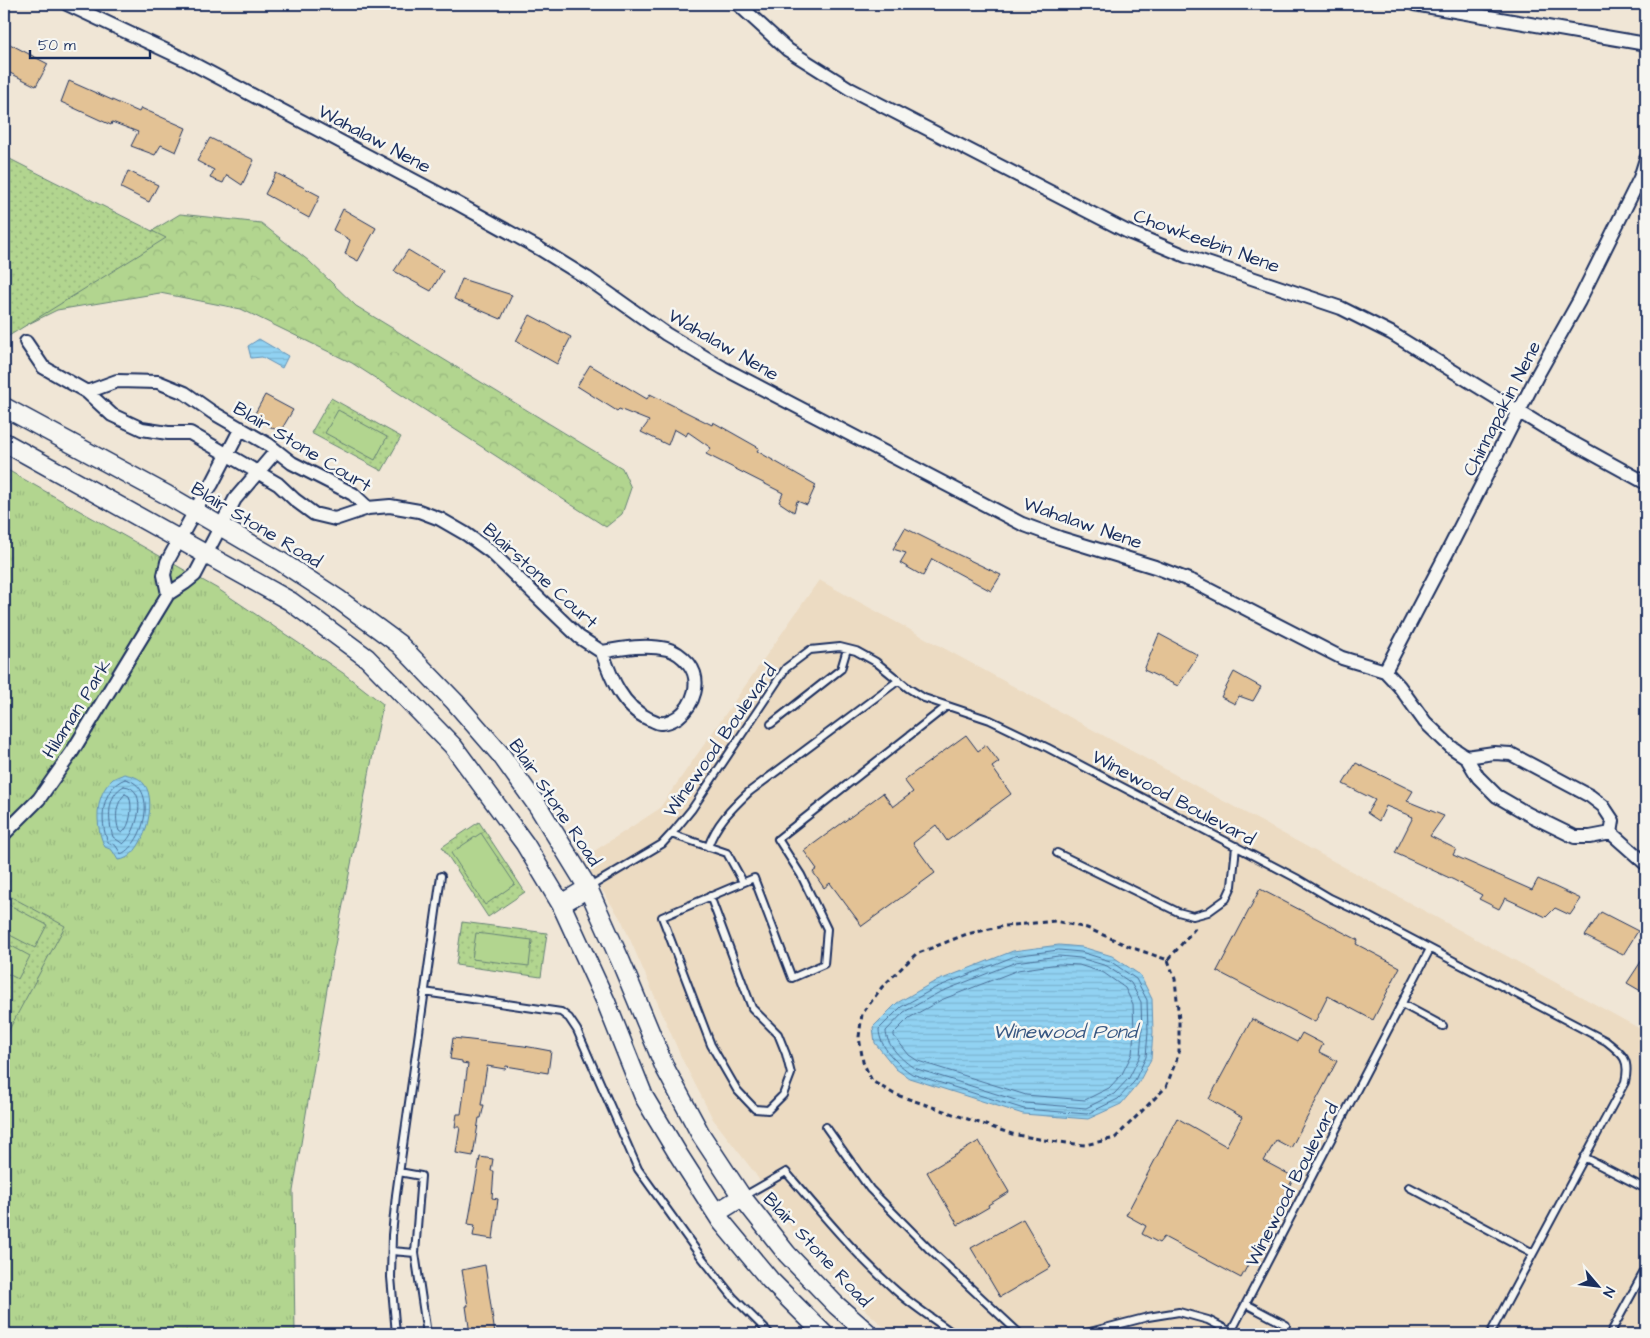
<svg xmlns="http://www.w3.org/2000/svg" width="1650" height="1338" font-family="'Architects Daughter',sans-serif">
  <defs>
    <pattern id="grass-tufts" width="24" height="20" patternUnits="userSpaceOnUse" patternTransform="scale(1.25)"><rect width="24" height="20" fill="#b2d58f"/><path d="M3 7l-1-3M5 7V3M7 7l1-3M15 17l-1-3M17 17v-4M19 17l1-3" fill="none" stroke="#98b77e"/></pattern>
    <pattern id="forest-crowns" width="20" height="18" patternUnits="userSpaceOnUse" patternTransform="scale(1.25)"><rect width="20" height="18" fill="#b2d58f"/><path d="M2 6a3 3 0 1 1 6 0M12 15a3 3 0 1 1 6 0" fill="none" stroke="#98b77e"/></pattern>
    <pattern id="park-dots" width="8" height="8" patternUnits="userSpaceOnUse" patternTransform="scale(1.25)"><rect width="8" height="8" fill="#b2d58f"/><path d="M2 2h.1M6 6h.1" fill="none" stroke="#98b77e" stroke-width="1.8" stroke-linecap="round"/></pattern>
    <pattern id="water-rules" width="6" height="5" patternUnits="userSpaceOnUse" patternTransform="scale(1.25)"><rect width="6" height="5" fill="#91d2f2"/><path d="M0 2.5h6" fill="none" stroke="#7cb5d2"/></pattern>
  </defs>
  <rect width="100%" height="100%" fill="#f0e6d6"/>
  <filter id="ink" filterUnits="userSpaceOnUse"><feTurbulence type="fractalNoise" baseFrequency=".02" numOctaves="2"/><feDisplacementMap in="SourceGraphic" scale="10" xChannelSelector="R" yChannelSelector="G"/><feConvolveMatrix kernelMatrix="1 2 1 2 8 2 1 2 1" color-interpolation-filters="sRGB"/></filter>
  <g filter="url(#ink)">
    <path fill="#ecdbc2" d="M819,580L1646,1032V1334H892L855,1301L794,1233L754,1172L713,1119L682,1059L622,921L582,859L659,809Z"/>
    <path fill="url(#grass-tufts)" stroke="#668276" d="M4,468L218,589L343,673L383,704L331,965L293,1191L295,1334H4Z"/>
    <path fill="url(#forest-crowns)" stroke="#668276" d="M4,159L101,222L152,231L180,214L261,223L309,261L356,306L622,468L631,488L622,514L606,527L352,363L241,309L160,293L57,310L14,331L4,341Z"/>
    <path fill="url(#park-dots)" stroke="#668276" d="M4,156L166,238L4,339Z
      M331,398L401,437L382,471L311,433Z
      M479,822L525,892L488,917L442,847Z
      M4,893L65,926L4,1039Z
      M462,922L547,933L541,977L456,965Z"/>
    <path fill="#b2d58f" stroke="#668276" d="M338,410L387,437L375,460L325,433Z
      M481,833L515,884L485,905L451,853Z
      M4,902L47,925L35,948L4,932Z
      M476,933L532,940L529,966L472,959Z
      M4,942L30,956L18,979L4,972Z"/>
    <path fill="url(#water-rules)" stroke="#6291b7" d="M259,339L288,356L282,368L262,357L251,358L248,346Z
      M124,774C132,776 139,777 144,784C159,801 143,860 118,860L112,850L105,847C95,827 94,795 113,779C116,777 120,776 124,774Z
      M1059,945L1082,947L1112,956L1140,975L1152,999L1153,1032L1151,1059L1138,1084L1121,1104L1088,1119L1023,1114L909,1078L896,1069L875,1043L873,1027L897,1003L932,983L1013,951Z"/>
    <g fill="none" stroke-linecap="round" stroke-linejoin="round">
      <path stroke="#4a7099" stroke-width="1" d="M125,779C159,786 145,843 121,854L116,846L108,842C99,821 101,788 125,779Z
        M124,786C150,788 137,834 123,844L113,837C108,821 106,795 124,786Z
        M125,794L129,796C133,806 131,826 122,833L119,831C115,819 115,804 125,794Z
        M1059,950L1081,952L1110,961L1136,979L1147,1000L1148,1032L1146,1057L1134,1082L1118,1099L1087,1114L1024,1109L912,1074C897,1064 879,1047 879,1029L901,1007L935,988L1015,956Z
        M1059,956L1080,958L1107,966L1131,983L1141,1002L1142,1032L1140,1056L1129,1078L1114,1094L1086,1108L1025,1103L914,1068C903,1061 886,1045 886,1031L904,1012L938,993L1016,962Z
        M1059,964L1079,965L1104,973L1125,988L1133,1004L1134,1032L1132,1054L1122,1074L1109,1088L1085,1100L1026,1095L918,1061L909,1055L894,1036V1033L909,1018L941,1000L1018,970Z"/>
    </g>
    <path fill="#e3c295" stroke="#1b2f5e" d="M8,43L48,64L36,86L4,70V54Z
      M69,81L139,112L141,108L186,128L176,152L161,145L155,155L131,146L138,132L112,122L111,125L61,102Z
      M210,138L254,160L242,185L227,175L223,183L210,178L214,170L197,161Z
      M128,171L158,185L149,202L121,188Z
      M276,173L320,196L309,218L265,194Z
      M343,209L376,228L358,261L345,254L350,240L333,230Z
      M408,250L443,271L431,291L394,271Z
      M462,279L512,295L501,319L454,299Z
      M530,315L571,337L557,364L516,341Z
      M590,365L647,399L650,394L712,425L713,422L759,448L757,451L816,485L807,505L797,501L794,512L779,502L783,493L706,454L711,448L688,432L686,436L674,429L668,445L641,432L649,421L619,409L617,411L577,386Z
      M265,395L293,410L280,432L253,417Z
      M905,528L959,555L1001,575L991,591L932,559L923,576L900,563L906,553L893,549Z
      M1159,634L1198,655L1178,686L1144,670Z
      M1234,672L1261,687L1253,701L1239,696L1235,704L1221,697Z
      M966,735L978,751L986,745L999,762L992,767L1011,794L947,841L936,825L913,843L935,873L862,926L830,883L824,888L813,872L817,869L804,851L883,793L893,807L913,792L904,780Z
      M1356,763L1413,791L1407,801L1444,816L1430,836L1456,849L1453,855L1532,890L1538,879L1581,899L1570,915L1555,908L1546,917L1505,898L1499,909L1479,899L1482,895L1454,880L1395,853L1413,817L1386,806L1379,821L1367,813L1375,800L1343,784Z
      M1260,889L1358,940L1356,944L1400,967L1373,1020L1328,996L1315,1022L1217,971Z
      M1601,912L1638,931L1623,955L1585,936Z
      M1646,954V994L1627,983Z
      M1252,1019L1297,1042L1302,1033L1323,1044L1319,1052L1337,1061L1291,1148L1276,1140L1264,1161L1294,1177L1241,1278L1164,1237L1159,1243L1142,1234L1146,1226L1126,1215L1177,1118L1226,1146L1242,1117L1209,1099Z
      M453,1038L524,1046L551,1051L548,1073L506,1066L505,1069L487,1066L481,1105H484L481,1118H479L473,1156L456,1153L460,1127H455L457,1114H461L468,1064L462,1063V1061L450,1059Z
      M979,1141L1009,1192L988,1205L989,1207L958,1225L927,1172Z
      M480,1157L493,1159L491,1171H494L492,1198L498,1199L493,1239L473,1236L475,1225L468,1224Z
      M1023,1219L1051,1267L1000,1297L971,1248Z
      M485,1265L495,1334H470L466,1306H468L462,1270Z"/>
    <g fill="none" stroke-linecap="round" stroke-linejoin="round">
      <g stroke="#1b2f5e" stroke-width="10">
        <path id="lane" d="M771,724L841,669L847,649
          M671,834L727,853L743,882
          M708,847C716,824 731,809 749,792L899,680
          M1057,853L1178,912L1193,916L1208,912L1226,899L1232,886L1236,846
          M588,888L662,844L674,831L692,809L786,668L810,650L840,647L856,651L876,662L908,688L924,698L990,720L1048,748L1298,879L1330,898L1364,914L1606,1041C1624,1055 1630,1060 1625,1082L1490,1334
          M710,896L752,1008L778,1034L786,1054L791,1074L783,1095L768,1110L755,1109L737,1090L711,1045L662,917L754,878L792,978L824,964L827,929L801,875L778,839L947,706
          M424,992L561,1012L569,1018L577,1030L638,1169L699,1254L733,1297L770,1334
          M1402,1004L1443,1026
          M826,1127L870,1189L928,1248L1020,1334
          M1584,1157L1646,1189
          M399,1172L421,1176L415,1253L427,1334
          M1409,1187L1533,1253
          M744,1196L786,1172C820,1212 854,1253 893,1288C911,1305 934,1319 954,1334
          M392,1251L415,1253
          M1246,1304L1286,1325
          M1231,1332L1430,949
          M396,1334L391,1277L392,1235L396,1195L441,876
          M1082,1334L1148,1317L1179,1312L1208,1320L1235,1334
          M1610,1334L1646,1268"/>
      </g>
      <g stroke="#1b2f5e" stroke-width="16">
        <path id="street" d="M67,4L184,59L453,201L540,249L587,278L666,334L723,368L1022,524L1060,538L1155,567L1194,582L1342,658L1385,671L1399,686L1425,722L1451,747L1466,757L1478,777L1497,796L1528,814L1575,837H1590L1611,833
          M738,4L788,50L850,89L1126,231L1186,256L1341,308L1391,333L1544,427L1646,483
          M1414,4L1646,44
          M26,342L43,367L87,392L112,415L142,429L168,433H190L278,484L295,500L314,514L335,519L368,508L390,506L419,511L440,519L466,534L491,552L579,637L602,652C611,678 622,707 649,719C653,720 657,723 660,723C666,724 673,720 678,717C694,705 702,681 689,664C683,657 676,651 667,649C647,644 623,648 602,652
          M87,392L117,381L158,382L185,393L212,412L269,445L292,463L353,494L368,508
          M168,594L164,575L167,562L201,500L212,484L241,428
          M1385,671L1450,547L1538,374L1579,301L1640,178L1646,159
          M1466,757L1494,753L1511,754L1590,796L1603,806L1613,821L1611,833
          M1611,833L1646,864
          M4,834L39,799L72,752L168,594L185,583L195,575L235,499L276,451"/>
      </g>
      <g stroke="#1b2f5e" stroke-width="21">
        <path id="secondary" d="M4,407L167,495L280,561L338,599L399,644L455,702L501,755L539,808L588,888L621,962L665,1068L701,1135L742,1197L787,1254L836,1305L869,1334
          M4,442L290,601L367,658L453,746L525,844L561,904L606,1002L644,1097L678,1154L721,1221L770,1280L824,1334
          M561,904L588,888
          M716,1213L742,1197"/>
      </g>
      <path stroke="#1b2f5e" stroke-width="3" stroke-dasharray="5 4" stroke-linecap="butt" d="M1168,960L1175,979L1179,1020V1053L1166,1087L1115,1138L1085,1145L1050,1141L1012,1134L894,1094L872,1081L863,1062L859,1037L862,1014L882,987L916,954L967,934L1004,926L1055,921L1087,928L1133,948L1168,960L1197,926"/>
      <use href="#lane" stroke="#f6f6f2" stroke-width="6"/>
      <use href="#street" stroke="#f6f6f2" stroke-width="12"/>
      <use href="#secondary" stroke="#f6f6f2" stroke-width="18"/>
    </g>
  </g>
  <g text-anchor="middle" stroke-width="5" stroke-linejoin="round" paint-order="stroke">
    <g font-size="19" fill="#1b2f5e" stroke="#f6f6f2">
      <text transform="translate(375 138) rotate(28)" y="7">Wahalaw Nene</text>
      <text transform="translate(1207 240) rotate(20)" y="7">Chowkeebin Nene</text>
      <text transform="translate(724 344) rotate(30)" y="7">Wahalaw Nene</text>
      <text transform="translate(1501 408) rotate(-63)" y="7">Chinnapakin Nene</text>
      <text transform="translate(303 446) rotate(31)" y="7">Blair Stone Court</text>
      <text transform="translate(1083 522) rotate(19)" y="7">Wahalaw Nene</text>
      <text transform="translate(257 524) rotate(31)" y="7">Blair Stone Road</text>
      <text transform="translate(541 575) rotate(42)" y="7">Blairstone Court</text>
      <text transform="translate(76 708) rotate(-58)" y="7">Hilaman Park</text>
      <text transform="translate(719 740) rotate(-55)" y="7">Winewood Boulevard</text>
      <text transform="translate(1174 797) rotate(28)" y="7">Winewood Boulevard</text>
      <text transform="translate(556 802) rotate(56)" y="7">Blair Stone Road</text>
      <text transform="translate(1291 1184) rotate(-63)" y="7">Winewood Boulevard</text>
      <text transform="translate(818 1249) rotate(47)" y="7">Blair Stone Road</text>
    </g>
    <g font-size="20" font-style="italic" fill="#385883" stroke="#f6f6f2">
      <text x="1065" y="1038">Winewood Pond</text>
    </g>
  </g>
  <rect width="1650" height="1338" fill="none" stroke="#f6f6f2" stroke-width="20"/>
  <rect x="10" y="10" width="1630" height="1318" fill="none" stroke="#1b2f5e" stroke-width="2" filter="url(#ink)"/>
  <g transform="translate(1598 1286) rotate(118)" stroke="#f6f6f2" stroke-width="4" paint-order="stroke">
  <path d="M0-4L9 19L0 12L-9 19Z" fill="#1b2f5e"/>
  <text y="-8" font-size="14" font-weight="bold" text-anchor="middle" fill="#1b2f5e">N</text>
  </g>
  <path d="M30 50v8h120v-8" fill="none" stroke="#1b2f5e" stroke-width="2.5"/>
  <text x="38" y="50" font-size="15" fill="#1b2f5e" stroke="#f6f6f2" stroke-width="4" paint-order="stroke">50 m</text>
</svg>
